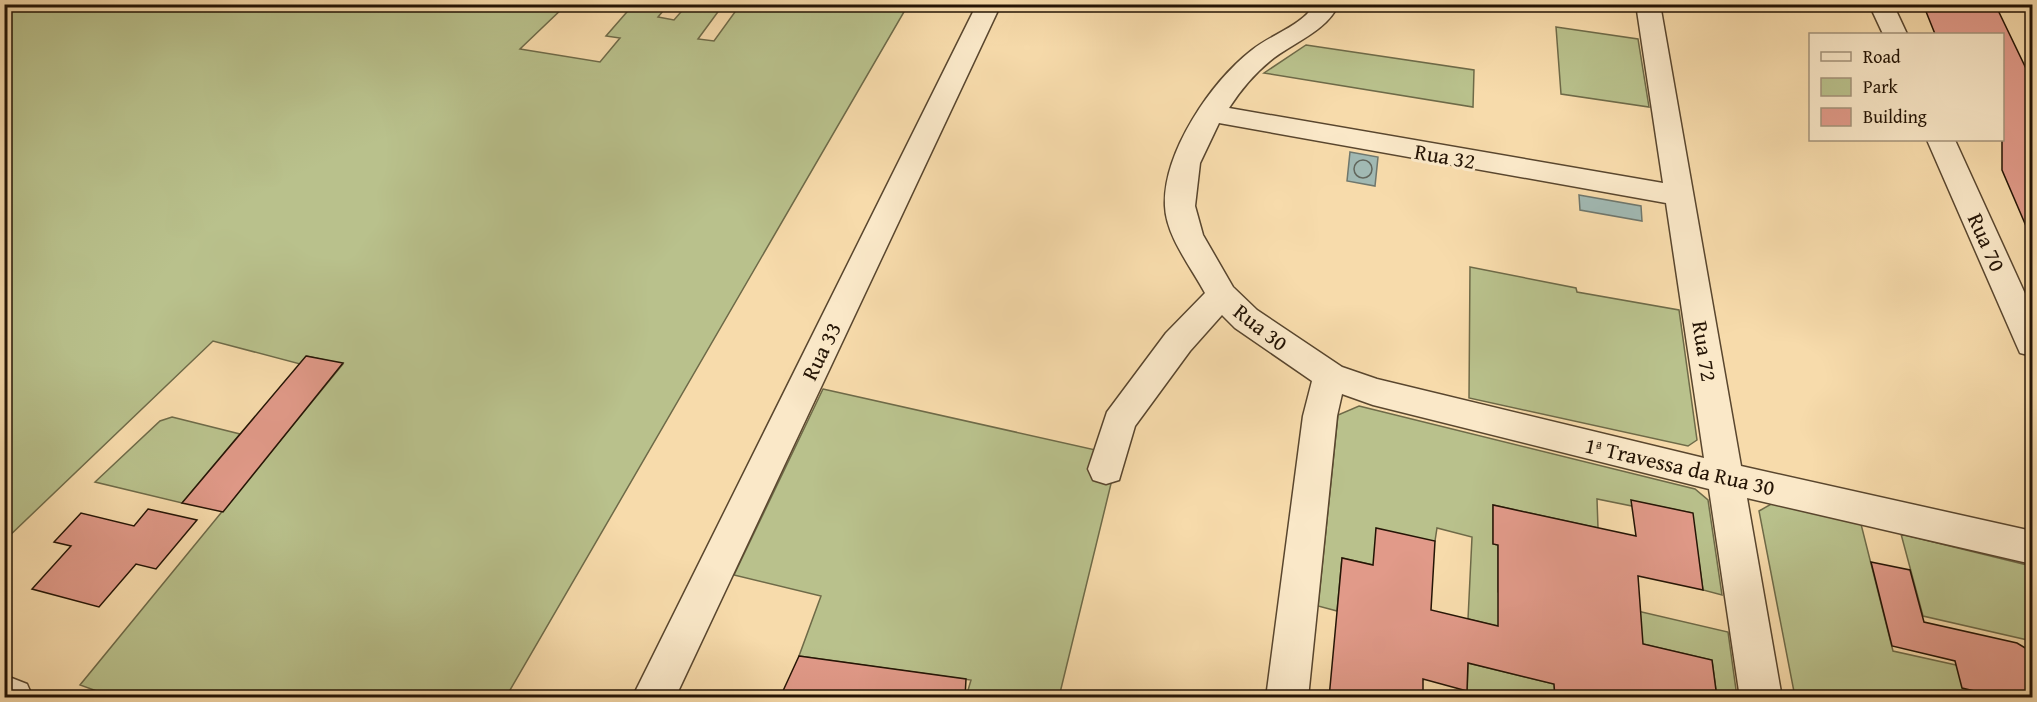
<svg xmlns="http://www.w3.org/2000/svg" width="2037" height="702" font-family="'Gentium Book Plus',serif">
  <rect width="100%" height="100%" fill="#f7dbab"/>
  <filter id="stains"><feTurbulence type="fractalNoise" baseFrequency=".00333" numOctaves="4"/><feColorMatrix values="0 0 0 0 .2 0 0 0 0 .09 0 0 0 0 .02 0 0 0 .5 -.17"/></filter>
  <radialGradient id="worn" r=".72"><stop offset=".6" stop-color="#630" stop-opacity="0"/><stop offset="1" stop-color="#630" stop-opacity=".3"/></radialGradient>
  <path fill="#b9c18c" stroke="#6e6a48" stroke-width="1.5" d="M5,5H566L520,49L600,62L620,38L606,36L633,5H668L658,17L674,20L687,5H723L698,39L714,41L740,5H908L506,697L116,698L80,685L343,364L307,356L300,364L213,341L5,540Z
    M1556,27L1638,39L1649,107L1561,94Z
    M1306,45L1474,70L1473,107L1264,73Z
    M1470,267L1576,288L1577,292L1679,310L1697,440L1688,446L1469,398Z
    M823,389L1118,455L1059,697H966L971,680L799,656L821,596L734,575Z
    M1359,406L1695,489L1708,500L1722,595L1703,590L1692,513L1632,501V506L1597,499L1598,528L1493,505V544L1498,545V592L1582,612L1543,637L1468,619L1472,537L1437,528L1435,541L1373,565L1342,558L1337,611L1318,606L1338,415Z
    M172,417L240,434L182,503L95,482L160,421Z
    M1773,503L1861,524L1893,651L1956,665L2004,697H1795L1759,511Z
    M1901,534L2027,565L2032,569V641L1923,616Z
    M1603,603L1728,632L1737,697H1717L1712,660L1635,642Z
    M1468,663L1554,684L1555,697L1467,698Z"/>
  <path fill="#a1b9b3" stroke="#6f776d" stroke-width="1.5" d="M1350,152L1378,157L1375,186L1347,181Z
    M1579,195L1641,206L1642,221L1580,210Z"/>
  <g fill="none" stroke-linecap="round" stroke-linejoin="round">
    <path stroke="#62665c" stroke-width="1.5" d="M1354 169a9 9 0 1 1 18 0a9 9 0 1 1-18 0Z"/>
  </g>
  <path fill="#e19a89" stroke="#241405" stroke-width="1.5" d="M1923,4H1995L2032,81V240L2002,170V34H1935Z
    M306,356L343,363L223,512L182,503Z
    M1631,500L1693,513L1703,590L1638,576L1643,644L1712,660L1717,698H1555L1554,684L1468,663L1467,691L1423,679V698H1329L1342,558L1373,565L1376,528L1435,541L1431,610L1498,626V545L1493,544V505L1636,536Z
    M148,509L197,520L156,569L136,564L99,607L32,589L71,546L54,542L81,513L134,526Z
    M1871,562L1910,570L1924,622L2017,643L2032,652V698H2004L1962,688L1955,661L1892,646Z
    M799,656L966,679L965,698H826L782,693Z"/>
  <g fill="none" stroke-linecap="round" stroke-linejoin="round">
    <g stroke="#59462e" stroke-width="3">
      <path id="minor" d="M977,4H1001L675,698H632Z
        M1315,4H1339C1325,33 1293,42 1270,61C1254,74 1240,91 1229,108L1663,183L1636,4H1660L1741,466L2032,531V564L1747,498L1782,698H1740L1709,489L1373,405L1342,394L1337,416L1308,698H1266L1303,416L1312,381L1235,328L1222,315L1190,351L1135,426L1119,480L1106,484L1093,480L1088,469L1107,412L1166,333L1205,293C1191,267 1166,236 1165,206C1163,152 1211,82 1252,50C1270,35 1302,26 1315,4ZM1219,123L1666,203L1704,458L1377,379L1342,367L1257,310L1233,287L1203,235L1195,206L1200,163Z
        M1869,4H1893L1907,34H1883Z
        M1927,140H1955L2032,309V356L2020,353L2016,344Z
        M4,675L27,684L33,698H4Z"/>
    </g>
    <use href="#minor" fill="#fae8c8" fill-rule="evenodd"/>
  </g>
  <g text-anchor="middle" stroke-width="6" stroke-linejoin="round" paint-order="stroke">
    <g font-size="22" fill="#241405" stroke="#fae8c8">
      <text transform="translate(1445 156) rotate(10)" y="8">Rua 32</text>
      <text transform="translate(1987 242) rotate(66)" y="8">Rua 70</text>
      <text transform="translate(1261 327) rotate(38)" y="8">Rua 30</text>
      <text transform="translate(821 351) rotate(-64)" y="8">Rua 33</text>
      <text transform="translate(1705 351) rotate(81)" y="8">Rua 72</text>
      <text transform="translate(1680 466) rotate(13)" y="8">1ª Travessa da Rua 30</text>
    </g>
  </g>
  <rect width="2037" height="702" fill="none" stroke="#f7dbab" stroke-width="24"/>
  <rect x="6" y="6" width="2025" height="690" fill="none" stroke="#241405" stroke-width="3"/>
  <rect x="12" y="12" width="2013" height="678" fill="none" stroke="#241405" stroke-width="1.5"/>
  <rect x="1809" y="33" width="195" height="108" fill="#fae8c8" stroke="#a4937a" stroke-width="1.5"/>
  <rect x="1821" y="52" width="30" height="9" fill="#fae8c8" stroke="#a4937a" stroke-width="1.5"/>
  <text x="1863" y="63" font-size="18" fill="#241405">Road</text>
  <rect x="1821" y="78" width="30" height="18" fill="#b9c18c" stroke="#a4937a" stroke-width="1.5"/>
  <text x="1863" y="93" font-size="18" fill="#241405">Park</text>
  <rect x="1821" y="108" width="30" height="18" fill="#e19a89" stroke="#a4937a" stroke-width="1.5"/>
  <text x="1863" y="123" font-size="18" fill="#241405">Building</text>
  <rect width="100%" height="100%" filter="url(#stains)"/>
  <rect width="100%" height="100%" fill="url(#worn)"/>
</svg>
